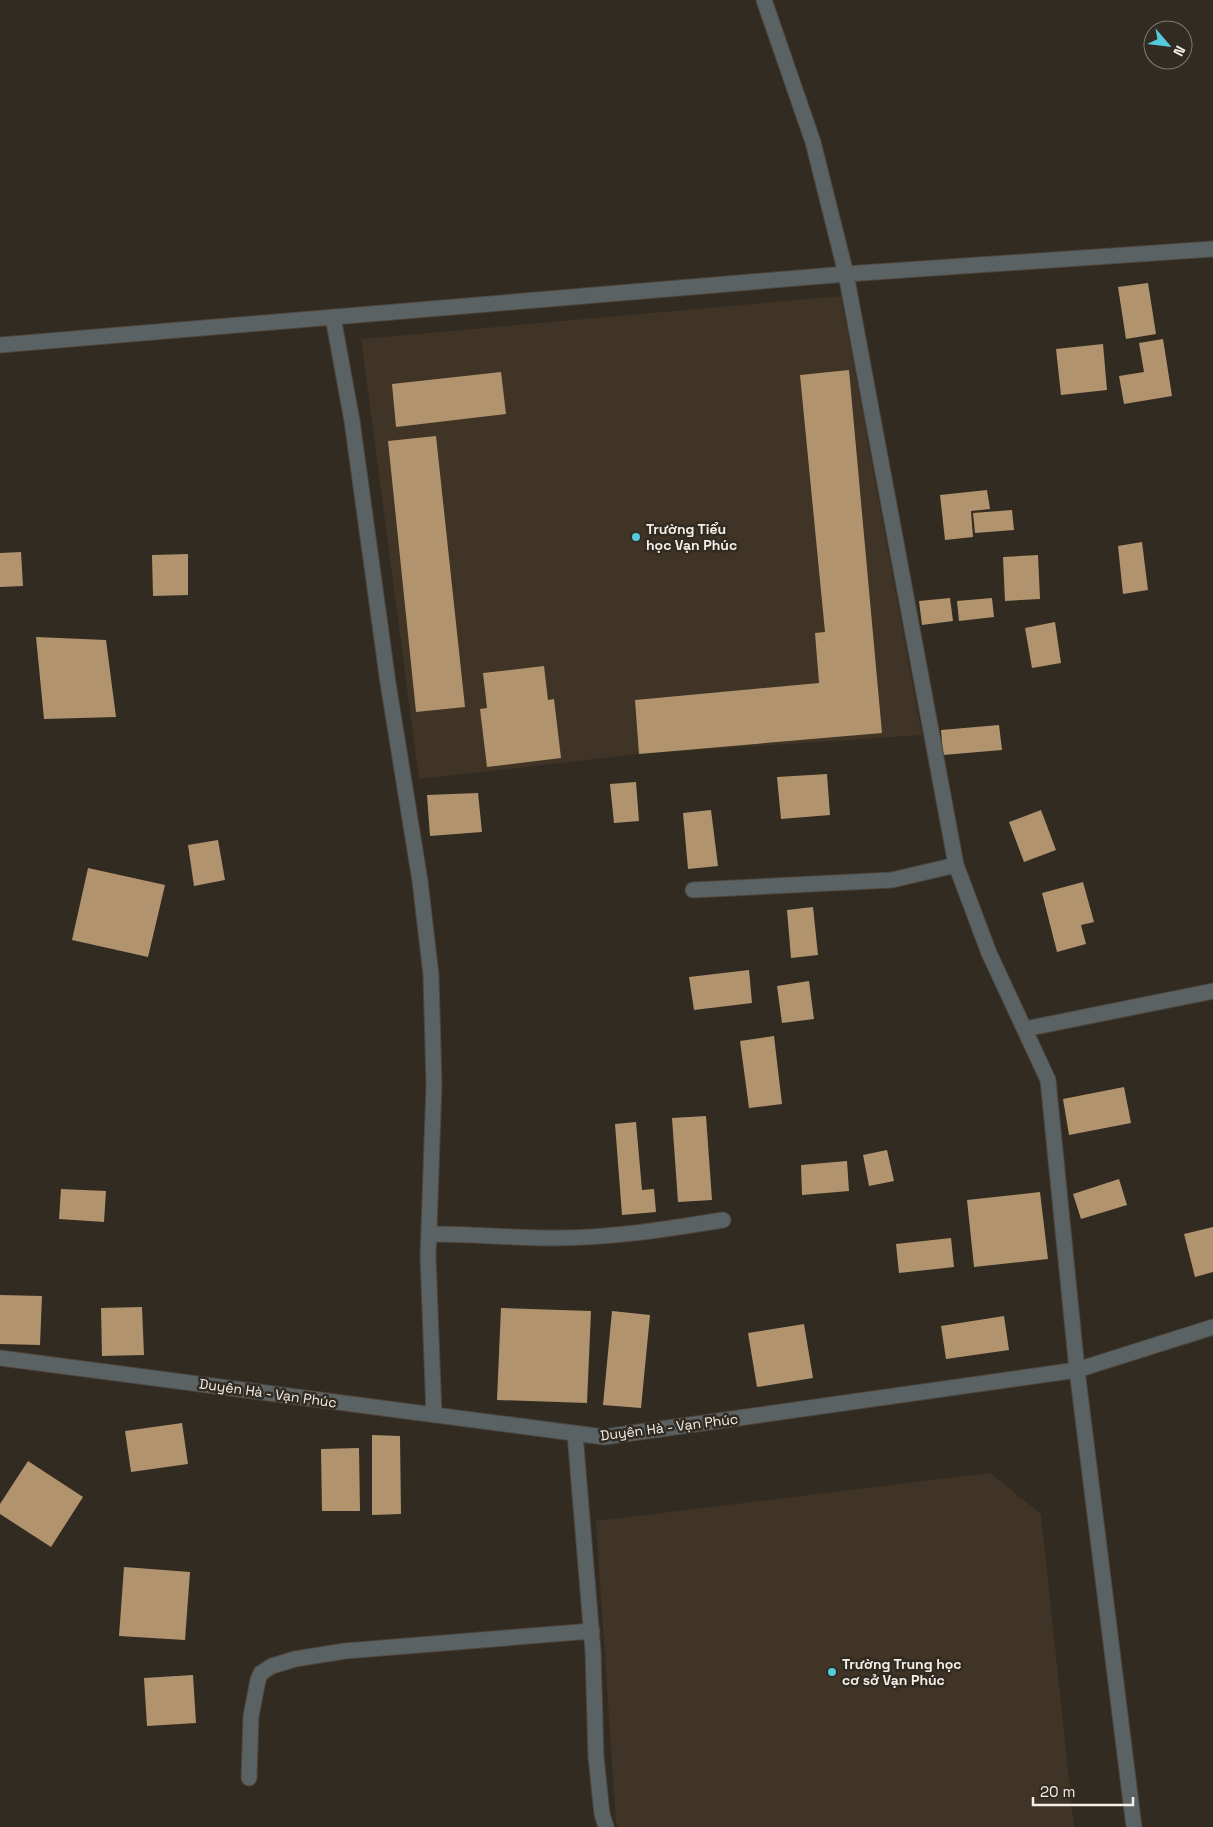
<svg xmlns="http://www.w3.org/2000/svg" width="1213" height="1827" font-family="'Space Grotesk',sans-serif">
  <rect width="100%" height="100%" fill="#322b22"/>
  <path fill="#3f3426" d="M841,296L922,735L639,754L419,779L361,339Z
    M990,1473L1041,1514L1074,1827H618L616,1823L596,1521Z"/>
  <path fill="#b1946e" d="M1148,283L1156,334L1126,339L1118,287Z
    M1163,339L1172,396L1124,404L1119,376L1144,372L1139,343Z
    M1103,344L1107,390L1061,395L1056,349Z
    M849,370L882,733L639,754L635,700L819,683L815,633L825,632L800,375Z
    M501,372L506,414L396,427L392,384Z
    M436,436L465,707L416,712L388,441Z
    M987,490L990,509L971,511L973,537L945,540L940,495Z
    M1012,510L1014,530L975,533L973,513Z
    M1142,542L1148,590L1123,594L1118,546Z
    M21,552L23,586L0,587V553Z
    M188,554V595L153,596L152,555Z
    M1038,555L1040,599L1005,601L1003,557Z
    M950,598L953,621L922,625L919,601Z
    M992,598L994,617L959,621L957,601Z
    M1055,622L1061,663L1032,668L1025,628Z
    M36,637L106,640L116,717L44,719Z
    M544,666L548,700L554,699L561,758L487,767L480,709L487,708L483,673Z
    M999,725L1002,750L943,755L941,730Z
    M827,774L830,815L781,819L777,777Z
    M636,782L639,821L614,823L610,784Z
    M478,793L482,832L430,836L427,795Z
    M711,810L718,866L688,869L683,813Z
    M1041,810L1056,850L1024,862L1009,822Z
    M218,840L225,880L194,886L188,845Z
    M88,868L165,885L148,957L72,940Z
    M1083,882L1094,922L1081,925L1086,944L1057,952L1042,893Z
    M813,907L818,955L791,958L787,910Z
    M749,970L752,1003L694,1010L689,977Z
    M809,981L814,1019L782,1023L777,986Z
    M774,1036L782,1104L749,1108L740,1041Z
    M1124,1087L1131,1123L1069,1135L1063,1099Z
    M706,1116L712,1200L678,1202L672,1118Z
    M636,1122L642,1190L654,1189L656,1212L622,1215L615,1124Z
    M887,1150L894,1181L869,1186L863,1155Z
    M847,1161L849,1191L802,1195L801,1165Z
    M1119,1179L1127,1205L1081,1219L1073,1194Z
    M61,1189L106,1191L104,1222L59,1219Z
    M1040,1192L1048,1259L974,1267L967,1200Z
    M1213,1227V1272L1195,1277L1184,1234Z
    M951,1238L954,1267L899,1273L896,1244Z
    M0,1295L42,1296L40,1345L0,1344Z
    M142,1307L144,1355L102,1356L101,1308Z
    M501,1308L591,1311L587,1403L497,1400Z
    M612,1311L650,1315L641,1408L603,1405Z
    M1004,1316L1009,1350L946,1359L941,1326Z
    M804,1324L813,1378L757,1387L748,1333Z
    M182,1423L188,1464L131,1472L125,1431Z
    M372,1435L400,1436L401,1514L372,1515Z
    M359,1448L360,1511H322L321,1449Z
    M28,1461L83,1497L51,1547L0,1514V1504Z
    M124,1567L190,1572L185,1640L119,1636Z
    M193,1675L196,1723L147,1726L144,1678Z"/>
  <g fill="none" stroke-linecap="round" stroke-linejoin="round">
    <g stroke="#4d463e" stroke-width="17">
      <path id="minor" d="M764,0L813,142L846,274L956,865L989,953L1048,1080L1077,1370L1134,1827
        M333,317L352,421L388,683L420,881L431,975L434,1085L428,1256L434,1415
        M0,345L846,274L1213,249
        M693,890L892,880L956,865
        M1025,1029L1213,991
        M429,1234C471,1234 513,1238 555,1238C612,1238 668,1229 723,1220
        M0,1358L604,1437L1077,1370L1213,1327
        M575,1434L593,1651L596,1757L602,1814L606,1827
        M249,1778L251,1716L258,1680L261,1673L272,1666L295,1659L345,1651L592,1631"/>
    </g>
    <use href="#minor" stroke="#5b6263" stroke-width="15"/>
  </g>
  <g fill="#53cbdb" stroke="#322b22" stroke-width="2">
    <circle cx="636" cy="537" r="5"/>
    <circle cx="832" cy="1672" r="5"/>
  </g>
  <g text-anchor="middle" stroke-width="5" stroke-linejoin="round" paint-order="stroke">
    <g font-size="14" font-weight="bold" fill="#f3eee8" stroke="#322b22" text-anchor="start">
      <text x="646" y="534">Trường Tiểu<tspan x="646" dy="16">học Vạn Phúc</tspan></text>
      <text x="842" y="1669">Trường Trung học<tspan x="842" dy="16">cơ sở Vạn Phúc</tspan></text>
    </g>
    <g font-size="14" fill="#f3eee8" stroke="#322b22">
      <text transform="translate(268 1393) rotate(8)" y="5">Duyên Hà - Vạn Phúc</text>
      <text transform="translate(669 1427) rotate(-7)" y="5">Duyên Hà - Vạn Phúc</text>
    </g>
  </g>
  <g transform="translate(1168 45) rotate(118)"><circle r="24" fill="#322b22" stroke="#7f7971"/>
  <path d="M0-4L9 19L0 12L-9 19Z" fill="#53cbdb"/>
  <text y="-8" font-size="14" font-weight="bold" text-anchor="middle" fill="#f3eee8">N</text>
  </g>
  <path d="M1033 1797v8h100v-8" fill="none" stroke="#f3eee8" stroke-width="2.5"/>
  <text x="1040" y="1797" font-size="15" fill="#f3eee8" stroke="#322b22" stroke-width="4" paint-order="stroke">20 m</text>
</svg>
